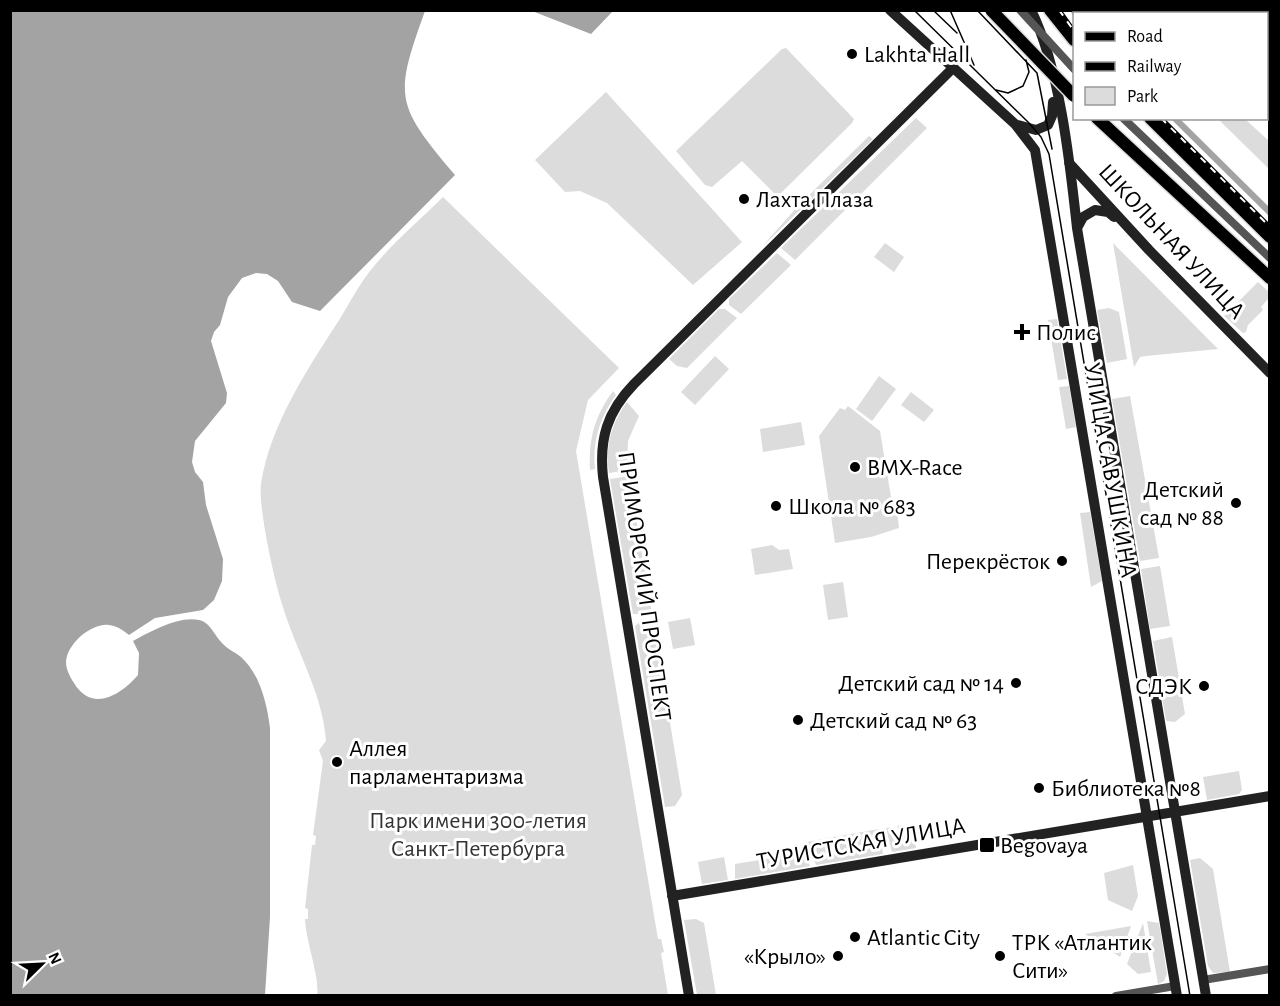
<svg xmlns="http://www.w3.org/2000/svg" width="1280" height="1006" font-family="'Alegreya Sans',sans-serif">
  <rect width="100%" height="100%" fill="#fff"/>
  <path fill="#dcdcdc" d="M786,48L854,119L852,123L781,193H774L742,161L712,187L705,185L676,151L782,49Z
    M606,92L742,242L693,285L607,203L580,191L565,192L535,160Z
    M916,118L927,128L795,260L781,248Z
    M1218,119H1245L1269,141V169Z
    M869,136L873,139L761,248L798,206Z
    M443,197L619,368L588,400L576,451L658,939H661L664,952L661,953L668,995H317C320,978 306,942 305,919H308V909L305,908L312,845H315L316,836L313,835L323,761L319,750L326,741C323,693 295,649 282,604C274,580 258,506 261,484C270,424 309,367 341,317C350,302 359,285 370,271C391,244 419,221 443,197Z
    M885,243L904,257L894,272L874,257Z
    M1113,243L1218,349L1146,356L1140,357L1134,367Z
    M777,253L791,265L741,314L729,305V299Z
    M1258,282L1269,292V298L1261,307L1263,310L1248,325L1246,332L1243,333L1224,316Z
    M1109,308L1119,312L1127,359L1107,363L1097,310Z
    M719,309H725L737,318L687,368L677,366L669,359Z
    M1057,319L1067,379L1058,380L1048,320Z
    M715,356L729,369L695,405L681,392Z
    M879,376L896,389L872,421L856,409Z
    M1069,386L1076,427L1066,429L1059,387Z
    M613,391L616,395C600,417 592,441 595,469L590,470C588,440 595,415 613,391Z
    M911,392L934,410L924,422L901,405Z
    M1130,396L1159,558L1140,561L1112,399Z
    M627,402L639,416L628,441L627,470L609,473C605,446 611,424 627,402Z
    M848,406L880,431L891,497L896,502L899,528L871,537L835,543L819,436L840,408L845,410Z
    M801,422L805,445L763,452L760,429Z
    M629,476L652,614H633L610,479Z
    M1090,512L1102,581L1091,587L1080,513Z
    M772,545L779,550L789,549L793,569L755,575L751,549Z
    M1160,566L1170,626L1150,629L1141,569Z
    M843,582L848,617L828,620L823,585Z
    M690,618L695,645L673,649L668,622Z
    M653,620L682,795L675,806L665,807L635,626L640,622Z
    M1172,637L1185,714L1175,722L1166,721L1153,641Z
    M1239,771L1242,790L1239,794L1207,800L1203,777Z
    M913,824L916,848L892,852L886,828L893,827L892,837L895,842L901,838L897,826Z
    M879,829L883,854L816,865L807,842Z
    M801,853L806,857L810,866L735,879V864Z
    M724,857L728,880L702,884L698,862Z
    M1200,858L1213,869L1230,972L1213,973L1208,966L1190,860Z
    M1133,865L1138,896L1132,911L1108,900L1104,873Z
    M696,919L704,923L716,995H697L684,920Z
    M1147,921L1159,923L1167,974L1164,981L1158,984Z
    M1143,923L1151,972L1138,974L1127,964Z
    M1131,926L1120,957L1085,934Z"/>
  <path fill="#a3a3a3" d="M10,11H425C394,97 395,104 455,175L320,311L292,302L278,281L267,274L256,273L242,278L228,297L220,325L214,332L211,341L227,393L226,403L195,441L192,462L195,472L203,482L206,505L223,559L222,581L214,600L203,610L155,618L129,635C123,630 117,626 109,625C91,623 67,644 66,662C66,669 70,677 74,683C92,713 121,695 138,675L139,653L133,641C152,631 178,616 199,620C210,622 215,636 222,643C227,649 235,652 241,657C260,674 267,704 270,728V917L265,995H11Z
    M532,11H613L591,34Z
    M1171,119H1180L1269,207V216Z"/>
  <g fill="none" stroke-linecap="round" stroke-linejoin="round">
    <path stroke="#a3a3a3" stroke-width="2" d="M1071,10L1074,15"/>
    <g stroke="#dbdbdb" stroke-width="15">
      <path id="primary" d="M1050,10L1074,40
        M1097,118L1270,278
        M1150,118L1270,237"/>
    </g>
    <path stroke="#555" stroke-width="8" d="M1123,118L1270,258
      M1203,980L1270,969
      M1116,996L1175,986"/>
    <path stroke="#222" stroke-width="10" d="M890,10L1015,124L1035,150L1177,996
      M1031,10C1060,68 1070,163 1077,228L1206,996
      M1018,125L1036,130L1048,125L1052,116L1053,102
      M1069,163L1149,250L1270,373
      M1077,228L1083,217L1095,210L1108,212L1114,217
      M672,896L1270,796
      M689,996L603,477C599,439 607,412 634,384L952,69"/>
    <use href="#primary" stroke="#000" stroke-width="12"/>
    <path stroke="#000" stroke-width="1.5" d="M914,10L1029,123L1041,137L1049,154L1190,996
      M933,10L957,33
      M950,10L974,65
      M977,10L1037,73L1052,149
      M996,90L1008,93L1023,86L1029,72L1026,60"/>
    <g stroke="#000" stroke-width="4.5">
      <path id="rail" d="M1059,10L1074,31
        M1161,118L1270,227"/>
    </g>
    <use href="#rail" stroke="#fff" stroke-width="2" stroke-dasharray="7" stroke-linecap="butt"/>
    <g stroke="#dbdbdb" stroke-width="15" stroke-linecap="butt">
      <path id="primary-bridge" d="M991,10L1074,96"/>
    </g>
    <path stroke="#555" stroke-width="8" d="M1020,10L1074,69"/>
    <use href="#primary-bridge" stroke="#000" stroke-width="12"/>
  </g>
  <g fill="#000" stroke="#fff" stroke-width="2">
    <circle cx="852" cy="54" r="6"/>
    <circle cx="744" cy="199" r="6"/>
    <path d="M1019 323h6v6h6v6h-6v6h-6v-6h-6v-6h6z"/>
    <circle cx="855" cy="467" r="6"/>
    <circle cx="1236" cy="503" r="6"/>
    <circle cx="776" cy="506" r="6"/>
    <circle cx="1062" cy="561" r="6"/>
    <circle cx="1016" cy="683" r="6"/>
    <circle cx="1204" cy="686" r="6"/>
    <circle cx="798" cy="720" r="6"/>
    <circle cx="337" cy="762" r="6"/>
    <circle cx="1039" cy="788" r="6"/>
    <rect x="979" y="837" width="16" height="16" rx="3"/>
    <circle cx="855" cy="937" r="6"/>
    <circle cx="838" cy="956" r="6"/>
    <circle cx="1000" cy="956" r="6"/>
  </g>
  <g text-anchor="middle" stroke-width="6" stroke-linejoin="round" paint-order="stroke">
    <g font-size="24" fill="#000" stroke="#fff" text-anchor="start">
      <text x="864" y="62">Lakhta Hall</text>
      <text x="756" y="207">Лахта Плаза</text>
      <text x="1036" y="340">Полис</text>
      <text x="867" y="475">BMX-Race</text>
      <text x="1224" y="497" text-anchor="end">Детский<tspan x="1224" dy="28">сад № 88</tspan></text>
      <text x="788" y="514">Школа № 683</text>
      <text x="1050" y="569" text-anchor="end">Перекрёсток</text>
      <text x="1004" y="691" text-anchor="end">Детский сад № 14</text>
      <text x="1192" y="694" text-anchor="end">СДЭК</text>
      <text x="810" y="728">Детский сад № 63</text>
      <text x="349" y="756">Аллея<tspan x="349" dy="28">парламентаризма</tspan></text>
      <text x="1051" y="796">Библиотека №8</text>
      <text x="1000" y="853">Begovaya</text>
      <text x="867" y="945">Atlantic City</text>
      <text x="1012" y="950">ТРК «Атлантик<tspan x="1012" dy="28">Сити»</tspan></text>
      <text x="826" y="964" text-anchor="end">«Крыло»</text>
    </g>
    <g font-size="24" fill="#000" stroke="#fff">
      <text transform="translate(1172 241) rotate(47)" y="8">ШКОЛЬНАЯ УЛИЦА</text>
      <text transform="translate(1111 470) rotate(80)" y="8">УЛИЦА САВУШКИНА</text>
      <text transform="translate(645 586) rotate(82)" y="8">ПРИМОРСКИЙ ПРОСПЕКТ</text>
      <text transform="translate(861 843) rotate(-10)" y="8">ТУРИСТСКАЯ УЛИЦА</text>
    </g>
    <g font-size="24" fill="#333" stroke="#fff">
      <text x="478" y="828">Парк имени 300-летия<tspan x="478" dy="28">Санкт-Петербурга</tspan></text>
    </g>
  </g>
  <rect width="1280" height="1006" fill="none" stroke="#000000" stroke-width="24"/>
  <rect x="1073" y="12" width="195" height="108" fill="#ffffff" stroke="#999999" stroke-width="1.5"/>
  <rect x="1085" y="32" width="30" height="9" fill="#000000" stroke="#999999" stroke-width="1.5"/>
  <text x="1127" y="42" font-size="18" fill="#000000">Road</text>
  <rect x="1085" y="62" width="30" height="9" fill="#000000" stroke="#999999" stroke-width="1.5"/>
  <text x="1127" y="72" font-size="18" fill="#000000">Railway</text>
  <rect x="1085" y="87" width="30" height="18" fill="#dcdcdc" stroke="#999999" stroke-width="1.5"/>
  <text x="1127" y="102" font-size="18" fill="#000000">Park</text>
  <g transform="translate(42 964) rotate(66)" stroke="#ffffff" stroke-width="4.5" paint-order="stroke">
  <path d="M0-4.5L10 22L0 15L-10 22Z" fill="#000000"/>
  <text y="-9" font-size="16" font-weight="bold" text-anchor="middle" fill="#000000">N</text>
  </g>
</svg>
